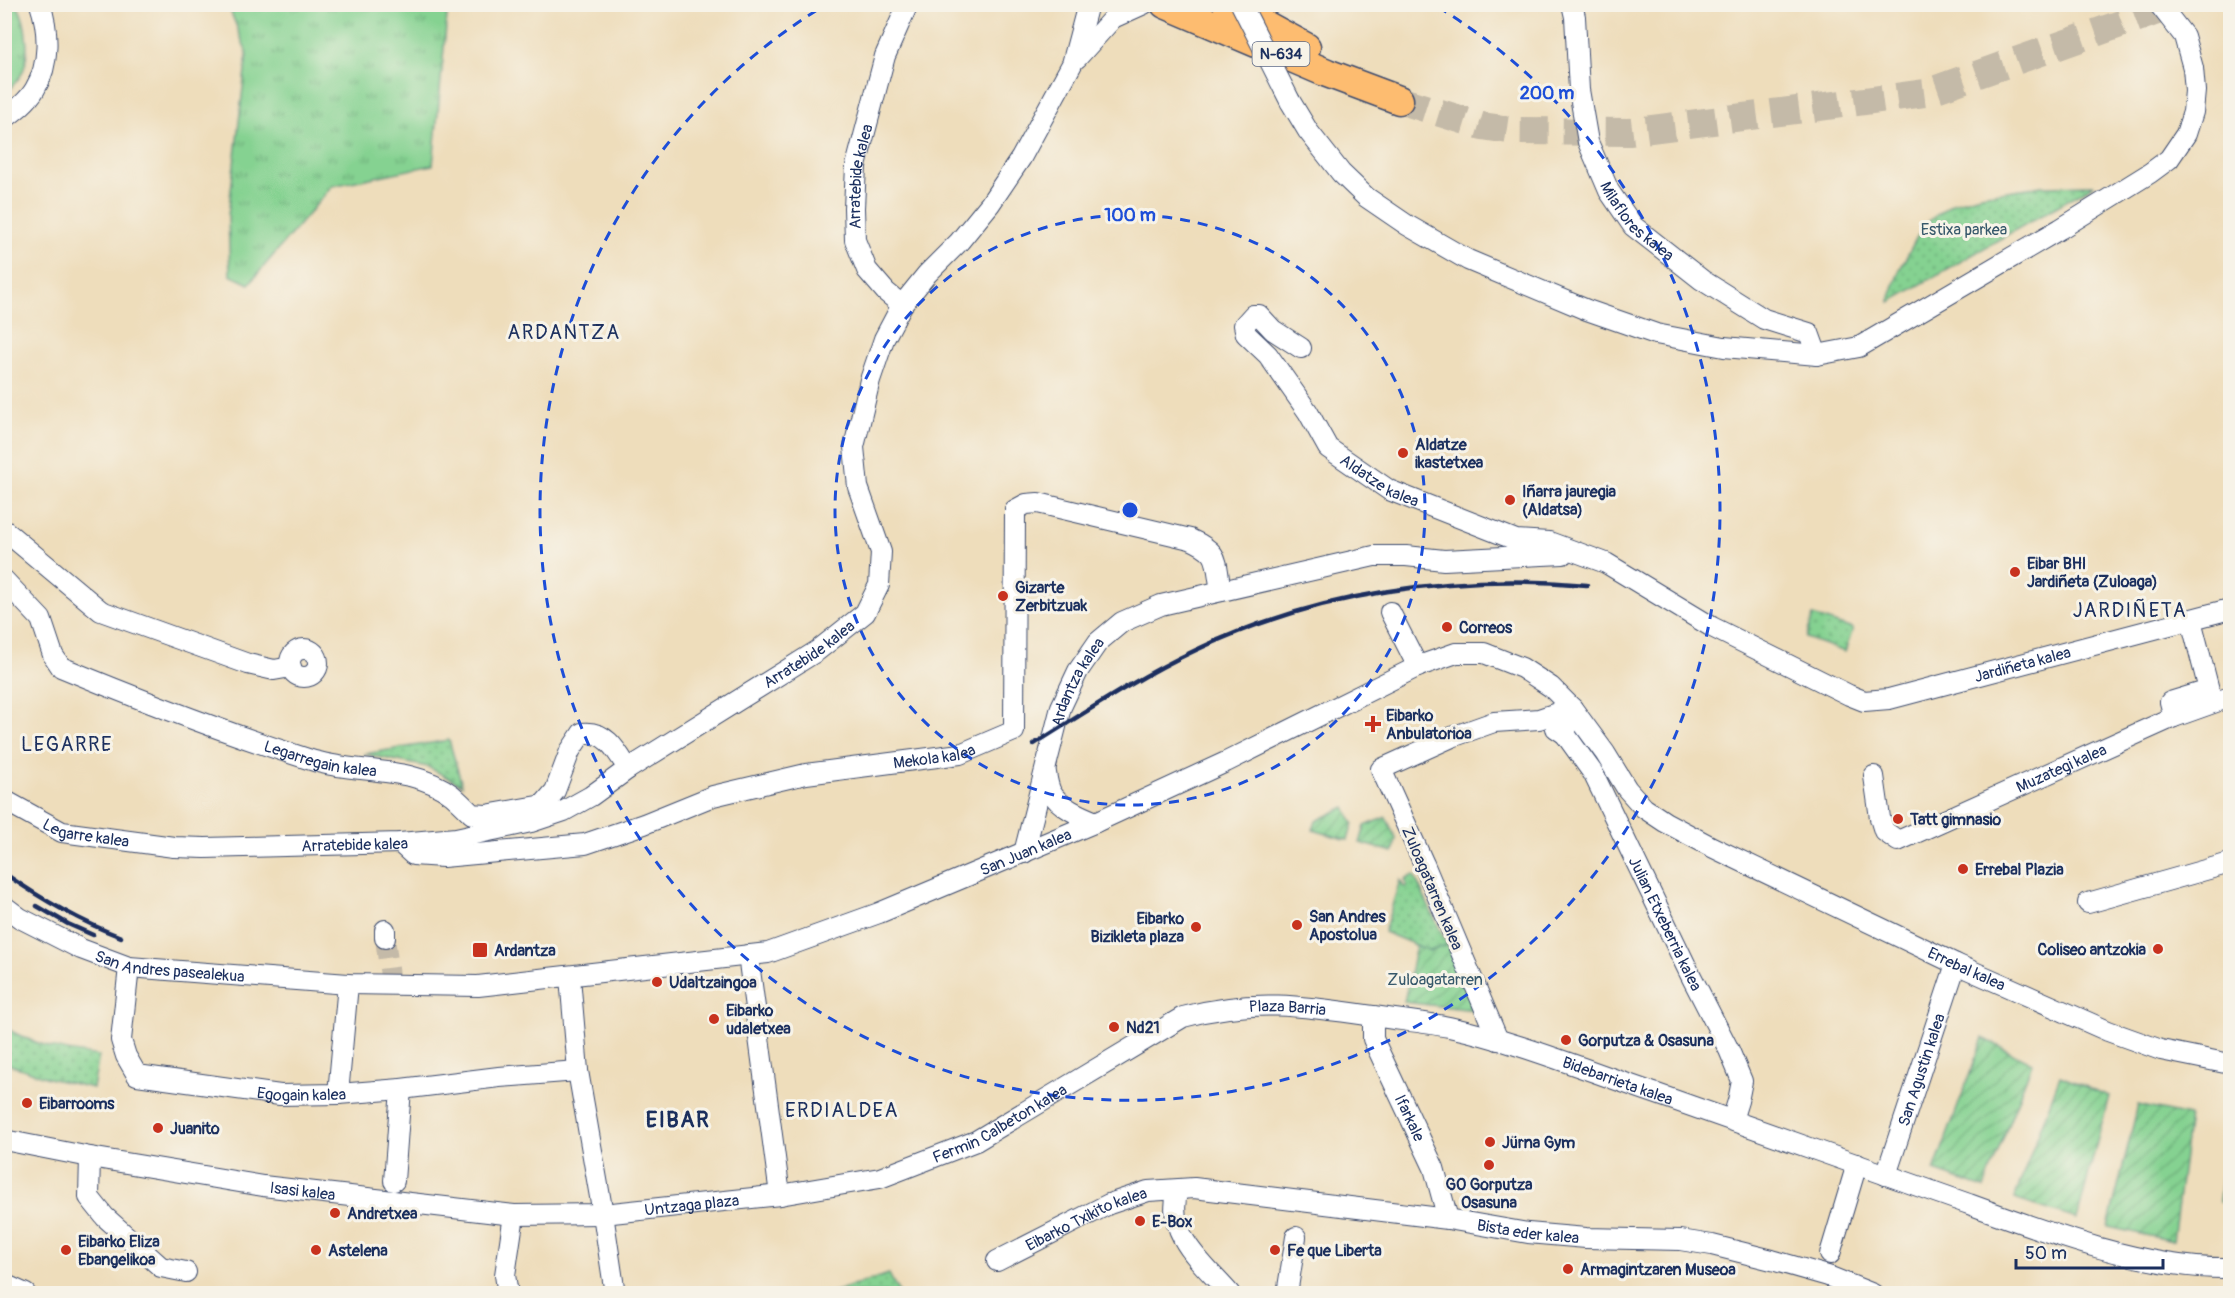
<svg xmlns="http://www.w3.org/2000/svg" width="2235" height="1298" font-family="Pangolin,sans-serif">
  <defs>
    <pattern id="grass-tufts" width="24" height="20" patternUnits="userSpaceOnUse" patternTransform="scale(1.5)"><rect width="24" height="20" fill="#85d291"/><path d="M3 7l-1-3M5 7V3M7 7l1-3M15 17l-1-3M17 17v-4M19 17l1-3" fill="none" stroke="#6cab7a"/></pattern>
    <pattern id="park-dots" width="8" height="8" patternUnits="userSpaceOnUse" patternTransform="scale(1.5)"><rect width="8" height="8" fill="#85d291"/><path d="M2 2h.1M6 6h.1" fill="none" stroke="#6cab7a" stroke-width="1.8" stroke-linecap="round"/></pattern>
    <pattern id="garden-furrows" width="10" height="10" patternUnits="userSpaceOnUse" patternTransform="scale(1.5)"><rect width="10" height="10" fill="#85d291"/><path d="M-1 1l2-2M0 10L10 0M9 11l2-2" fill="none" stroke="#6cab7a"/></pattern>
  </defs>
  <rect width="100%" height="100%" fill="#f7f3e8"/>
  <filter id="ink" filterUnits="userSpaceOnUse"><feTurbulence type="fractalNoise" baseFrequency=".0167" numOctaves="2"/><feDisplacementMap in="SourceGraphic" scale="12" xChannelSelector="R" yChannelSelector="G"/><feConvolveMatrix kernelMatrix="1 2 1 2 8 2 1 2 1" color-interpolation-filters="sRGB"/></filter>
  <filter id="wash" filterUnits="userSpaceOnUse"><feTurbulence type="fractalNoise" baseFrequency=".008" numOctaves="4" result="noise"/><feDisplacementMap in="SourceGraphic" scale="24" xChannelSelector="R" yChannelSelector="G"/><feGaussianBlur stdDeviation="1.35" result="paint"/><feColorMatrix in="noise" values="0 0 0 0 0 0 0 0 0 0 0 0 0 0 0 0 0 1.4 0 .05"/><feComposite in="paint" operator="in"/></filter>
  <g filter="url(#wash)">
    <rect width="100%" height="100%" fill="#edb"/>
    <path fill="url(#grass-tufts)" stroke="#508078" stroke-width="1.5" d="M5,4L17,5C27,21 31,59 21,75C17,82 10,88 5,94Z
      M219,5H448L433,165L332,186L249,284L230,275L228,216L247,53L230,10Z"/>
    <path fill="url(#park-dots)" stroke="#508078" stroke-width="1.5" d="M2094,185L1890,302V297L1899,271L1917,237L1930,220L1953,203L1980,195L2042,186Z
      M1813,616L1853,629L1845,652L1806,638Z
      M449,740L462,785L428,767L364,754Z
      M1414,875L1447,945L1430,951L1384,932L1400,880L1404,887L1407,886L1405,879Z
      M7,1029C40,1047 63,1051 99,1056L93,1088L48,1078L5,1063V1033Z
      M889,1274L899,1293H830Z"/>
    <path fill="url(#garden-furrows)" stroke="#508078" stroke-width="1.5" d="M1345,807L1353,823L1348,840L1313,830L1316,821Z
      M1386,817L1396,839L1393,852L1360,843L1365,826Z
      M1416,945L1430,951L1447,945L1476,1009L1474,1010L1404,1002Z
      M1983,1038L2032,1063L1984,1188L1934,1171Z
      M2060,1076L2109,1096L2077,1219L2014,1199Z
      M2138,1105L2189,1116L2173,1241L2108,1227Z
      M2224,1151H2230V1204L2219,1202Z"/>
  </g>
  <g filter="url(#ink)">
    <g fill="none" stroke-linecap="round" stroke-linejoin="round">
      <path stroke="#c4baa8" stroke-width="20" stroke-dasharray="20 10" stroke-linecap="butt" d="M385,938L390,976"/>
      <path stroke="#c4baa8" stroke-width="28" stroke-dasharray="28 14" stroke-linecap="butt" d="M1399,100L1482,126L1517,131L1629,132L1925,93L2177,4"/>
      <g stroke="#3b496c" stroke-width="22">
        <g id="minor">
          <path id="s1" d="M1572,4L1575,17L1579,90L1588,142L1609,191L1633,226L1702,280L1764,319L1809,333L1817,355"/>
          <path d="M1077,58L1113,18L1144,4"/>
          <path d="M1290,101L1308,131L1341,173L1366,197L1407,225L1468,260L1587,310L1656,334L1724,347L1817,355L1859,347L2060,229L2150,173L2169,159L2186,134L2193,112L2195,91L2193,68L2184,36L2159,4"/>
          <path d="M4,119C16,110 28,101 35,89C50,64 49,31 40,4"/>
          <path id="s2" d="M902,305L886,292L867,270L855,240L854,208L856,166L885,56L908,4"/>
          <path id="s3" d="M1301,348L1273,330L1259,315H1253L1244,325L1246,334L1268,355L1308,412L1328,448L1389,490L1516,540L1549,542L1606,563L1712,627L1849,695L1864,701L1889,699L2230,609"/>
          <path d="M4,530L101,611L248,664L274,670L291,667"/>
          <path id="s4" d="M4,580L41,619L53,655L61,667C143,701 223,732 308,759C355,775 411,764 452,795C459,801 466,808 472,814L486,815L543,805L555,791L570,751L582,733C606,730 617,751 628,769"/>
          <path d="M1390,612L1418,667"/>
          <circle cx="304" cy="663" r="14"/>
          <path d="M2174,717L2230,697"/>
          <path id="s5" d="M1556,728L1565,734L1593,773L1690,974L1729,1050L1742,1081L1738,1101L1732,1120"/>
          <path d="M1046,773C1047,779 1048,786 1051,792C1059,807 1081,816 1096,822"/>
          <path id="s6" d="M1874,776L1880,818L1884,831L1898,841L2174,717L2170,702L2209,690L2191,620"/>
          <path id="s7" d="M4,800L62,832L174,847L205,848L400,843L456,838L531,822L564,811L591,796L628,769L817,651L865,613L879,585L881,552L858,487L854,447L870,380L884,339L902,305L927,274L959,242L990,204L1021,158L1072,64L1088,4"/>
          <path id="s8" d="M400,843L413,855L443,857L585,844L644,824L713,796L806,774L960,754L1014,731L1015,510L1026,504L1038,503L1190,539C1221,553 1215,559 1221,591"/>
          <path id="s9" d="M1024,853L1061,707L1078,671L1098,642L1122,622L1161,605L1374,556H1406L1444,560L1563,554"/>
          <path d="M2088,903L2230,863"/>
          <path id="s10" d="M4,906L20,918L81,949L129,967L348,984L478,986L768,953L879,913L1096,822L1226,762L1419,666L1456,653H1484L1522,668L1551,687L1572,708L1605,753L1627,789L1644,808L1665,822L1712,847L1956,964L2108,1031L2161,1050L2230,1064"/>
          <path d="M385,930V938"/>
          <path d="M748,955L780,1195"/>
          <path id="s11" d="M129,967L121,1040L126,1056L137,1075L280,1095L338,1094L401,1089L499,1077L578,1071"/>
          <path d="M570,977L578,1071L603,1214L615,1294"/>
          <path id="s12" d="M1373,1016V1039L1434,1168L1448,1219"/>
          <path d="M1498,1040L1424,864L1381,769L1452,737L1494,722L1539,719L1572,708L1565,734"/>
          <path d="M338,1094L348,984"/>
          <path id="s13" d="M4,1140L90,1157L263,1186L324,1193L514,1215L603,1214L780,1195L880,1178L976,1141L1183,1017C1251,998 1305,1006 1373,1016C1398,1020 1424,1022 1449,1027C1519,1042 1588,1071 1657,1094C1760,1130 1863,1167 1966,1203C2045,1232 2147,1270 2230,1268"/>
          <path d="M90,1157L89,1197L105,1217L161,1267L186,1272"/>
          <path id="s14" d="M1886,1175L1956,964"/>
          <path d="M394,1181L401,1089"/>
          <path d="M1178,1190C1164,1234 1203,1263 1230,1294"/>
          <path d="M1830,1254L1857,1164"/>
          <path id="s15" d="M997,1261L1109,1204L1148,1191L1194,1188L1448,1219L1528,1233L1586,1238L1680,1240L1712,1245L1772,1260L1828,1276L1873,1294"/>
          <path d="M4,1284L26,1294"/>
          <path d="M508,1294L505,1275L514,1215"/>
          <path d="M1287,1294L1296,1237"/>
        </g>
      </g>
      <g stroke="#3b496c" stroke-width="31">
        <path id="highway" d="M1165,4L1327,73L1399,100
          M1227,4L1306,47"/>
      </g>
      <use href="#minor" stroke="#fff" stroke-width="20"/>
      <use href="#highway" stroke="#fdbc70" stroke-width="28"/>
      <path stroke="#1b2f5e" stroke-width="4.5" d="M1034,744C1087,711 1140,676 1196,650C1319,592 1453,573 1587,585
        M4,873C41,899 79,921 121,937
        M37,906L68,924L93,935"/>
      <g stroke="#3b496c" stroke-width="22" stroke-linecap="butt">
        <path id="minor-bridge" d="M1241,4L1290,101"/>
      </g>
      <use href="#minor-bridge" stroke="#fff" stroke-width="20"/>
    </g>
  </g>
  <g fill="none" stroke="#1d4ed8" stroke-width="3" stroke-dasharray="10 8">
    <circle cx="1130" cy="510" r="295"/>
    <path d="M1438 7A590 590 0 1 1 822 7"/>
  </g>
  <g fill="#c8321e" stroke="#f7f3e8" stroke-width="2">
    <circle cx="1403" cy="453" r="6"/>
    <circle cx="1510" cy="500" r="6"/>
    <circle cx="2015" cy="572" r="6"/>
    <circle cx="1003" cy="596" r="6"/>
    <circle cx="1447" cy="627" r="6"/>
    <path d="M1370 715h6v6h6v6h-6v6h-6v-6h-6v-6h6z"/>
    <circle cx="1898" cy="819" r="6"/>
    <circle cx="1963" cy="869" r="6"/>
    <circle cx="1297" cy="925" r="6"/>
    <circle cx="1196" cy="927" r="6"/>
    <circle cx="2158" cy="949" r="6"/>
    <rect x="472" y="942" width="16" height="16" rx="3"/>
    <circle cx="657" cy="982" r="6"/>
    <circle cx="714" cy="1019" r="6"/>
    <circle cx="1114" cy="1027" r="6"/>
    <circle cx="1566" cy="1040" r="6"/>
    <circle cx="27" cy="1103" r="6"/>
    <circle cx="158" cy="1128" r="6"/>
    <circle cx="1490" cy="1142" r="6"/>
    <circle cx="1489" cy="1165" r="6"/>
    <circle cx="335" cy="1213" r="6"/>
    <circle cx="1140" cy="1221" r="6"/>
    <circle cx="66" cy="1250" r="6"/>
    <circle cx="316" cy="1250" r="6"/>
    <circle cx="1275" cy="1250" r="6"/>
    <circle cx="1568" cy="1269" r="6"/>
  </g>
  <g text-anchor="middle" stroke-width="6" stroke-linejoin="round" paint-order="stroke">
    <rect fill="#f7f3e8" stroke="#5d6a87" stroke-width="1.5" x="1252.5" y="42" width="57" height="24" rx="4.5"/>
    <g font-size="15" font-weight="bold" fill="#1b2f5e">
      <text x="1281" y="59">N-634</text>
    </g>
    <g font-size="16" fill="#1b2f5e" stroke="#f7f3e8">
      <text dy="6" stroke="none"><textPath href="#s2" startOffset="146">Arratebide kalea</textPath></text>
      <text dy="6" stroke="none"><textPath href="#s1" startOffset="234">Milaflores kalea</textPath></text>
      <text dy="6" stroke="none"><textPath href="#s3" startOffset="285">Aldatze kalea</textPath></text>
      <text dy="6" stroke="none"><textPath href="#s7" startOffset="864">Arratebide kalea</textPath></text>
      <text dy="6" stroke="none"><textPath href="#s3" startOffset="984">Jardiñeta kalea</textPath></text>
      <text dy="6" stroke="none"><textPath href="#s9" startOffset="180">Ardantza kalea</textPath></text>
      <text dy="6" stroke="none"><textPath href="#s8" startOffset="552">Mekola kalea</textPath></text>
      <text dy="6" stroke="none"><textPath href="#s4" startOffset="382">Legarregain kalea</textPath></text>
      <text dy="6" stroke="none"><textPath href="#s6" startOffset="252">Muzategi kalea</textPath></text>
      <text dy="6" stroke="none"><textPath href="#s7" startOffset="90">Legarre kalea</textPath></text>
      <text dy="6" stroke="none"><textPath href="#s7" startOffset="360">Arratebide kalea</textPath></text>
      <text dy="6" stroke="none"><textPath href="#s10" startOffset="1058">San Juan kalea</textPath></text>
      <text transform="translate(1433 888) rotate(67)" y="6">Zuloagatarren kalea</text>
      <text dy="6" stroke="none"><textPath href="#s5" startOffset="226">Julian Etxeberria kalea</textPath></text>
      <text dy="6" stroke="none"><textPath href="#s10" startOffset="180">San Andres pasealekua</textPath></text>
      <text dy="6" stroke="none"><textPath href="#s10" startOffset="2150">Errebal kalea</textPath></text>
      <text dy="6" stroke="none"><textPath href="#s13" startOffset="1334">Plaza Barria</textPath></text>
      <text dy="6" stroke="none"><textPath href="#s14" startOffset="111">San Agustin kalea</textPath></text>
      <text dy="6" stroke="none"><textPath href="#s13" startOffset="1674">Bidebarrieta kalea</textPath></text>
      <text dy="6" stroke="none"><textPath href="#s11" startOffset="278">Egogain kalea</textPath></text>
      <text dy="6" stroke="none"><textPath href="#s12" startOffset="110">Ifarkale</textPath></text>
      <text dy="6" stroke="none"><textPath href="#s13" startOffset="1016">Fermin Calbeton kalea</textPath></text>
      <text dy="6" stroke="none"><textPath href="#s13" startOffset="303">Isasi kalea</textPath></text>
      <text dy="6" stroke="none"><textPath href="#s13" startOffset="694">Untzaga plaza</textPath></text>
      <text dy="6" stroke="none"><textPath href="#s15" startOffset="99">Eibarko Txikito kalea</textPath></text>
      <text dy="6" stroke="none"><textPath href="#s15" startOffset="550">Bista eder kalea</textPath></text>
    </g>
    <g font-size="16" fill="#36586b" stroke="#f7f3e8">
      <text x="1964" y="235">Estixa parkea</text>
      <text x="1435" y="985">Zuloagatarren</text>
    </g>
    <g font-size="16" font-weight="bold" fill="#1b2f5e" stroke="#f7f3e8" text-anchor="start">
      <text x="1415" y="450">Aldatze<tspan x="1415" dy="18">ikastetxea</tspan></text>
      <text x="1522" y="497">Iñarra jauregia<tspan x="1522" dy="18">(Aldatsa)</tspan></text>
      <text x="2027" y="569">Eibar BHI<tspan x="2027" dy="18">Jardiñeta (Zuloaga)</tspan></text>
      <text x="1015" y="593">Gizarte<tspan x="1015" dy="18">Zerbitzuak</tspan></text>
      <text x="1459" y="633">Correos</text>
      <text x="1386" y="721">Eibarko<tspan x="1386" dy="18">Anbulatorioa</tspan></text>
      <text x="1910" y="825">Tatt gimnasio</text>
      <text x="1975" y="875">Errebal Plazia</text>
      <text x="1309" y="922">San Andres<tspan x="1309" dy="18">Apostolua</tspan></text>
      <text x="1184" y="924" text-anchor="end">Eibarko<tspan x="1184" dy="18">Bizikleta plaza</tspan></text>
      <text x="2146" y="955" text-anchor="end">Coliseo antzokia</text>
      <text x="494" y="956">Ardantza</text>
      <text x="669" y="988">Udaltzaingoa</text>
      <text x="726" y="1016">Eibarko<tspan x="726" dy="18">udaletxea</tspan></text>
      <text x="1126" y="1033">Nd21</text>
      <text x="1578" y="1046">Gorputza &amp; Osasuna</text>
      <text x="39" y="1109">Eibarrooms</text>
      <text x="170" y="1134">Juanito</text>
      <text x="1502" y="1148">Jürna Gym</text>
      <text x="1489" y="1190" text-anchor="middle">GO Gorputza<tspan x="1489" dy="18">Osasuna</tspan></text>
      <text x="347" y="1219">Andretxea</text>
      <text x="1152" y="1227">E-Box</text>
      <text x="78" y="1247">Eibarko Eliza<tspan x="78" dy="18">Ebangelikoa</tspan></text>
      <text x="328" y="1256">Astelena</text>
      <text x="1287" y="1256">Fe que Liberta</text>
      <text x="1580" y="1275">Armagintzaren Museoa</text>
    </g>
    <g font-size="20" letter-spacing="1.5" fill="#1b2f5e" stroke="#f7f3e8">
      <text x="564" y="339">ARDANTZA</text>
      <text x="2130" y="617">JARDIÑETA</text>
      <text x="67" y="751">LEGARRE</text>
      <text x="842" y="1117">ERDIALDEA</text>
    </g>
    <g font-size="22" font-weight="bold" letter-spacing="1.5" fill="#1b2f5e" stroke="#f7f3e8">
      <text x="678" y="1127">EIBAR</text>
    </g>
  </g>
  <circle cx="1130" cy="510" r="9" fill="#1d4ed8" stroke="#f7f3e8" stroke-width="3"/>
  <g font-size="18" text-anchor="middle" font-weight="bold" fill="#1d4ed8" stroke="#f7f3e8" stroke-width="6" stroke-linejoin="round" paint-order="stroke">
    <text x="1547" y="99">200 m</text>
    <text x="1130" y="221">100 m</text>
  </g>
  <rect width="2235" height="1298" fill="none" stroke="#f7f3e8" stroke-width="24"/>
  <path d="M2016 1259v9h147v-9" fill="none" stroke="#1b2f5e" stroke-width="3"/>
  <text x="2025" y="1259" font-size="18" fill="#1b2f5e" stroke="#f7f3e8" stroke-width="4.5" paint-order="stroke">50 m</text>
</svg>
